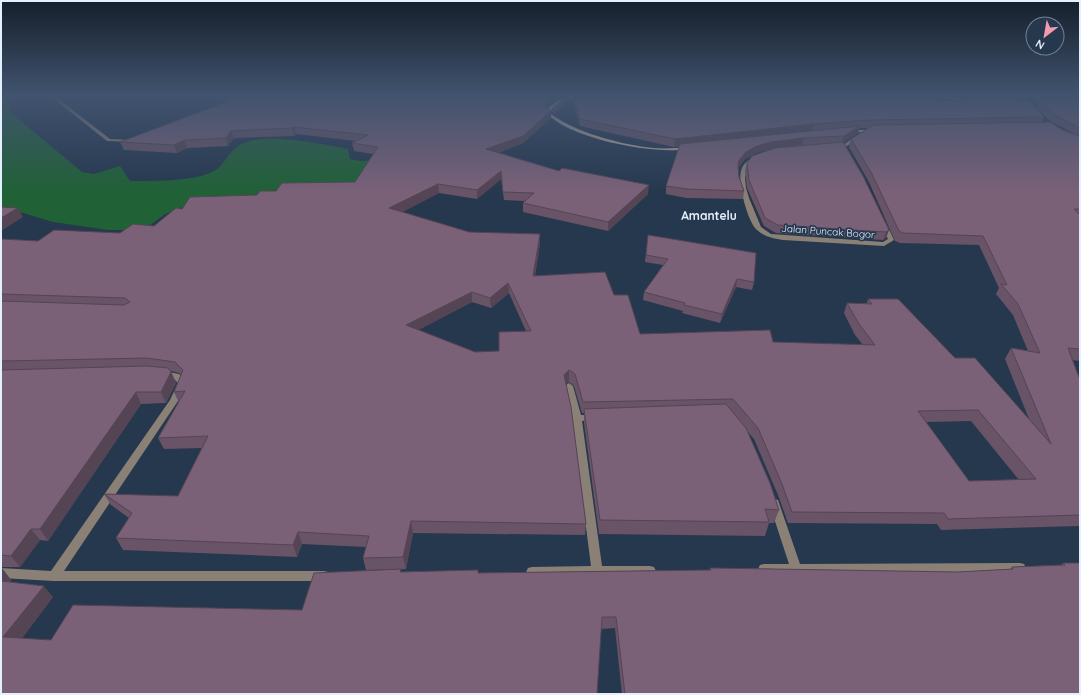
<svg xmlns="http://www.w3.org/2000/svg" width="1081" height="695" font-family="Quicksand,sans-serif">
  <rect width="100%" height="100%" fill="#26384e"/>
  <path fill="#206136" d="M1,95H9L10,112L82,172L94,174L120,166L130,181C151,181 200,182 217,169C225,163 230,150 240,145C264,131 321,144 348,149L350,159L361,161L390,159L380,183L291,187L243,197L194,203L165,214L144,230H108L53,222L20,212L1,214Z"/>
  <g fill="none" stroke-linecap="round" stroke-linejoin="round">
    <path fill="#8b8076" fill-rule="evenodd" d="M52,95H56L61,101L110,139L132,140L134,141L132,142L107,141L59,103Z
      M922,95H936L977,101L975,102Z
      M856,136L860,137C852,144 842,151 832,146L834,145H843Z
      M758,155L762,156L752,162L747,169L745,178L746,188L749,198L761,227L771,234L883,242L888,239L880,223L883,221L886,223L894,240L884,246L783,240C773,238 765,237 757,230C748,223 736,180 742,168C745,161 752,158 758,155Z
      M163,371L179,374L187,382L178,401L64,571H324L328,572L330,576L328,580L324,581H54L1,578V568L51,571L170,400L178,383L173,378L160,376L159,374L160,372Z
      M569,383L573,386L581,415H596L598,417L596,419L582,421L602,566H650L654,567L656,571L654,575L650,576L532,577L528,576L526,572L528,568L532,567L591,566L572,418L565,386Z
      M774,499L778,500L779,503L800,564L1020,563L1024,564L1026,568L1024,572L1020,573L764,574L760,573L758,569L760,565L764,564H789L769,503L770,500Z"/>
    <path fill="#bba999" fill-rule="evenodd" d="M575,95H582L563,102L551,110L550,113C573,132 623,145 653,148C665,149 678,148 690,147L692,148C688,150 683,150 678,150C643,152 570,138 546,113C549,102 566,98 575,95Z
      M875,129L877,130V131L848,133L846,132L848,131Z"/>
  </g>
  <path fill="#695367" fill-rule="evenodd" d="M237,95H570L558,100L549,105L547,108L551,118L523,143L498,153L559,171L648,194L608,231L523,212V203L525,201L504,200L501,179L477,199L439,193L402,212L469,232L540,243L535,276L614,295L640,334L773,342L863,345L855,335L844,313L847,303H867L868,299L955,358L1029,419L1005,359L1011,348L1028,351L1013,315L996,294L999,288L979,245L900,243L895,241L869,182L849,147L851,139L869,128H860L858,133L843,142L889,230L886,238L883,240L776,233L764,226L747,188L745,171L747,163L771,149L756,153L745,159L738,168L739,177L744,191L743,199L686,198L666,194V186L680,146L674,147L580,126L573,100V95L644,99L933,100L965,101L966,97V95H1026L1028,98L1026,102L1044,117L1042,122L1073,133L1050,121L1036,107L1038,102H1033L1034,95H1080V361L1072,360L1080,380V526L941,530L937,524L788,523L778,495L754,439L747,431L779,510L774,523H769L765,536L599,534L584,422V413H582L574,386L569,382L566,384L586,524L585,535L413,533L406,569L366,570L363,558L366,547L302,544L297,557L123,550L116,538L129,518L111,505L104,494L178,496L202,448L164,449L158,438L179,403L174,392L181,375L179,373L171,371L176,383L166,403L141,404L48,541L40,540L20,567H1V239L38,241L120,233L154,226L182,209L276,191L355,182L373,154L354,151L352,143L356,141L296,134L294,136L234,138L228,146L187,148L177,153L124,150L120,142L224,103V100ZM509,293L526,331L499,351L475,352L418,330L472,302L491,308ZM971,421L1019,480L969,481L926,422Z
    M569,101L555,114L552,112V109Z
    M648,235L754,282L752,290L736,287L720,323L682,313L683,311L643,300L644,292L663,265L645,262Z
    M1063,563H1080V694H622L615,628L601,629L1,694L2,568L11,580L10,582L53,597L22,638L51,640L302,610L401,569V572L478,570V573L710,570V568L958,572L1010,569L1012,567L1061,565Z"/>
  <path fill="#554454" d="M554,95H570L558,100L549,105L545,113V106L549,98Z
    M569,98V101L555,114V111Z
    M551,111V118L523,143L486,157V149Z
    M814,124L812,132L674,147L675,139Z
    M860,126L858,133L842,144L844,136Z
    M294,127L296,134L294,136L292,128Z
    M231,131L234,138L228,146L226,138Z
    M803,138L802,145L770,149L756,153L745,159L738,168L739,160L746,152L757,146L771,142Z
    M185,140L187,148L177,153L174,145Z
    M501,171V179L477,199V190Z
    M438,184L439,193L391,218L389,208Z
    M649,185L648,194L608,231V222Z
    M18,208L23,217L1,231V218Z
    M889,230L886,238L883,240L886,232Z
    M540,234V243L533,286V276Z
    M737,279L736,287L720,323L722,314Z
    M508,283L509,293L491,308L490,298Z
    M472,292V302L407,336L406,325Z
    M569,370V382L564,386V375Z
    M171,372L176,383L166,403L161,392Z
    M136,392L141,404L48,541L40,529Z
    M411,521L413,533L406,569L403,557Z
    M31,529L40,540L20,567L11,556Z
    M298,532L302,544L297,557L293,545Z
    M2,568L11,580L2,592L1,591V569Z
    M44,586L53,597L14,649L3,637Z"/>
  <path fill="#7a6178" stroke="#554454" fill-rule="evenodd" d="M237,95H554L549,98L545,106L551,111L523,136L486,149L559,171L562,168L649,185L608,222L523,203L534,193L503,192L501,171L477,190L438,184L389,208L469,232L540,234L533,276L605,272L614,295H628L640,334L770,330L773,342L875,345L859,324L847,303L872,304L868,299H898L955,358H975L1051,444L1011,348L1040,353L1018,304L1001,284L1007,285L983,236L903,233L899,231L872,174L851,139L873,125L1050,122L1064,131L1080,136V209H1074L1080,215V349L1068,348L1080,380V515L948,519L944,513L792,512L782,484L758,428L733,399L583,402L575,374L569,370L564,375L571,407L586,524L411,521L403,557L363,558L369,536L298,532L293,545L116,538L132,513L104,494L178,496L208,436L158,438L185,391L174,392L183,370L175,362L147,358L1,361V301L124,305L130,302L125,298L1,294V239L38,241L54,230L120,233L133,224L154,226L176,208L182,209L190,197L257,195L260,191H276L282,183L355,182L378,147L352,143L368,135L294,127L292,128L231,131L226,138L185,140L174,145L120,142L229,101L224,100ZM508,283L531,331L499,332V351L475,352L406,325L472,292L490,298ZM978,410L1036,479L969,481L918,411Z
    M574,95H616L644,99L650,95H930L933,100L966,101L967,95H972L1031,102L1044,117L870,120L814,124L675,139L580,119Z
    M1004,95H1026L1028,98Z
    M1041,95H1080V98Z
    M569,98L555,111L552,109L564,100Z
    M1039,100L1080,102V128L1053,114Z
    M860,126L844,136L803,138L771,142L757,146L746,152L739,160L738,166L739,177L744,191L687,189L666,186L680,144Z
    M843,142L863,176L889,230L886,232L778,225L765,218L749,180L747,163L752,156L775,148Z
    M1,207L18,208L1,218Z
    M648,235L756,253L754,282L737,279L722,314L684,305L685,303L644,292L668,259L646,255Z
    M147,366L168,368L171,372L161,392H136L40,529H31L11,556L1,555V370Z
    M726,404L746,428L770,483L779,510L765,509L769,522L600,520L584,409Z
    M1063,563H1080V694H625L616,617H602L597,694H1V581L44,586L3,637L51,640L73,605L302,610L314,573L401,569L400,572L478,570V573L711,570L710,568L958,572L1013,569L1012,567L1065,565Z"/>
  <linearGradient id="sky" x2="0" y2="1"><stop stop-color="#151f2b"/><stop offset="0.49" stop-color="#41536e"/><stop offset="1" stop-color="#41536e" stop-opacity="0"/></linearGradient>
  <rect width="1081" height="193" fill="url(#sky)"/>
  <g text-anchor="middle" stroke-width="3.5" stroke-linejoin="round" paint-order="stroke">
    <g font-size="10" fill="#e4f0fe" stroke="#26384e">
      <text transform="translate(828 231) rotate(4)" y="4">Jalan Puncak Bogor</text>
    </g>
    <g font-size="12" font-weight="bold" fill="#e4f0fe" stroke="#26384e">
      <text x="709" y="220">Amantelu</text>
    </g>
  </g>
  <rect width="1081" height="695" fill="none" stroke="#e4f0fe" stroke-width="4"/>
  <g transform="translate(1045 36) rotate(211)"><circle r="19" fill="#26384e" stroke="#728294"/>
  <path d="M0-3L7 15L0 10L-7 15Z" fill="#f29aae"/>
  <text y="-6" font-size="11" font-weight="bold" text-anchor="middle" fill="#e4f0fe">N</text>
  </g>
</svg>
